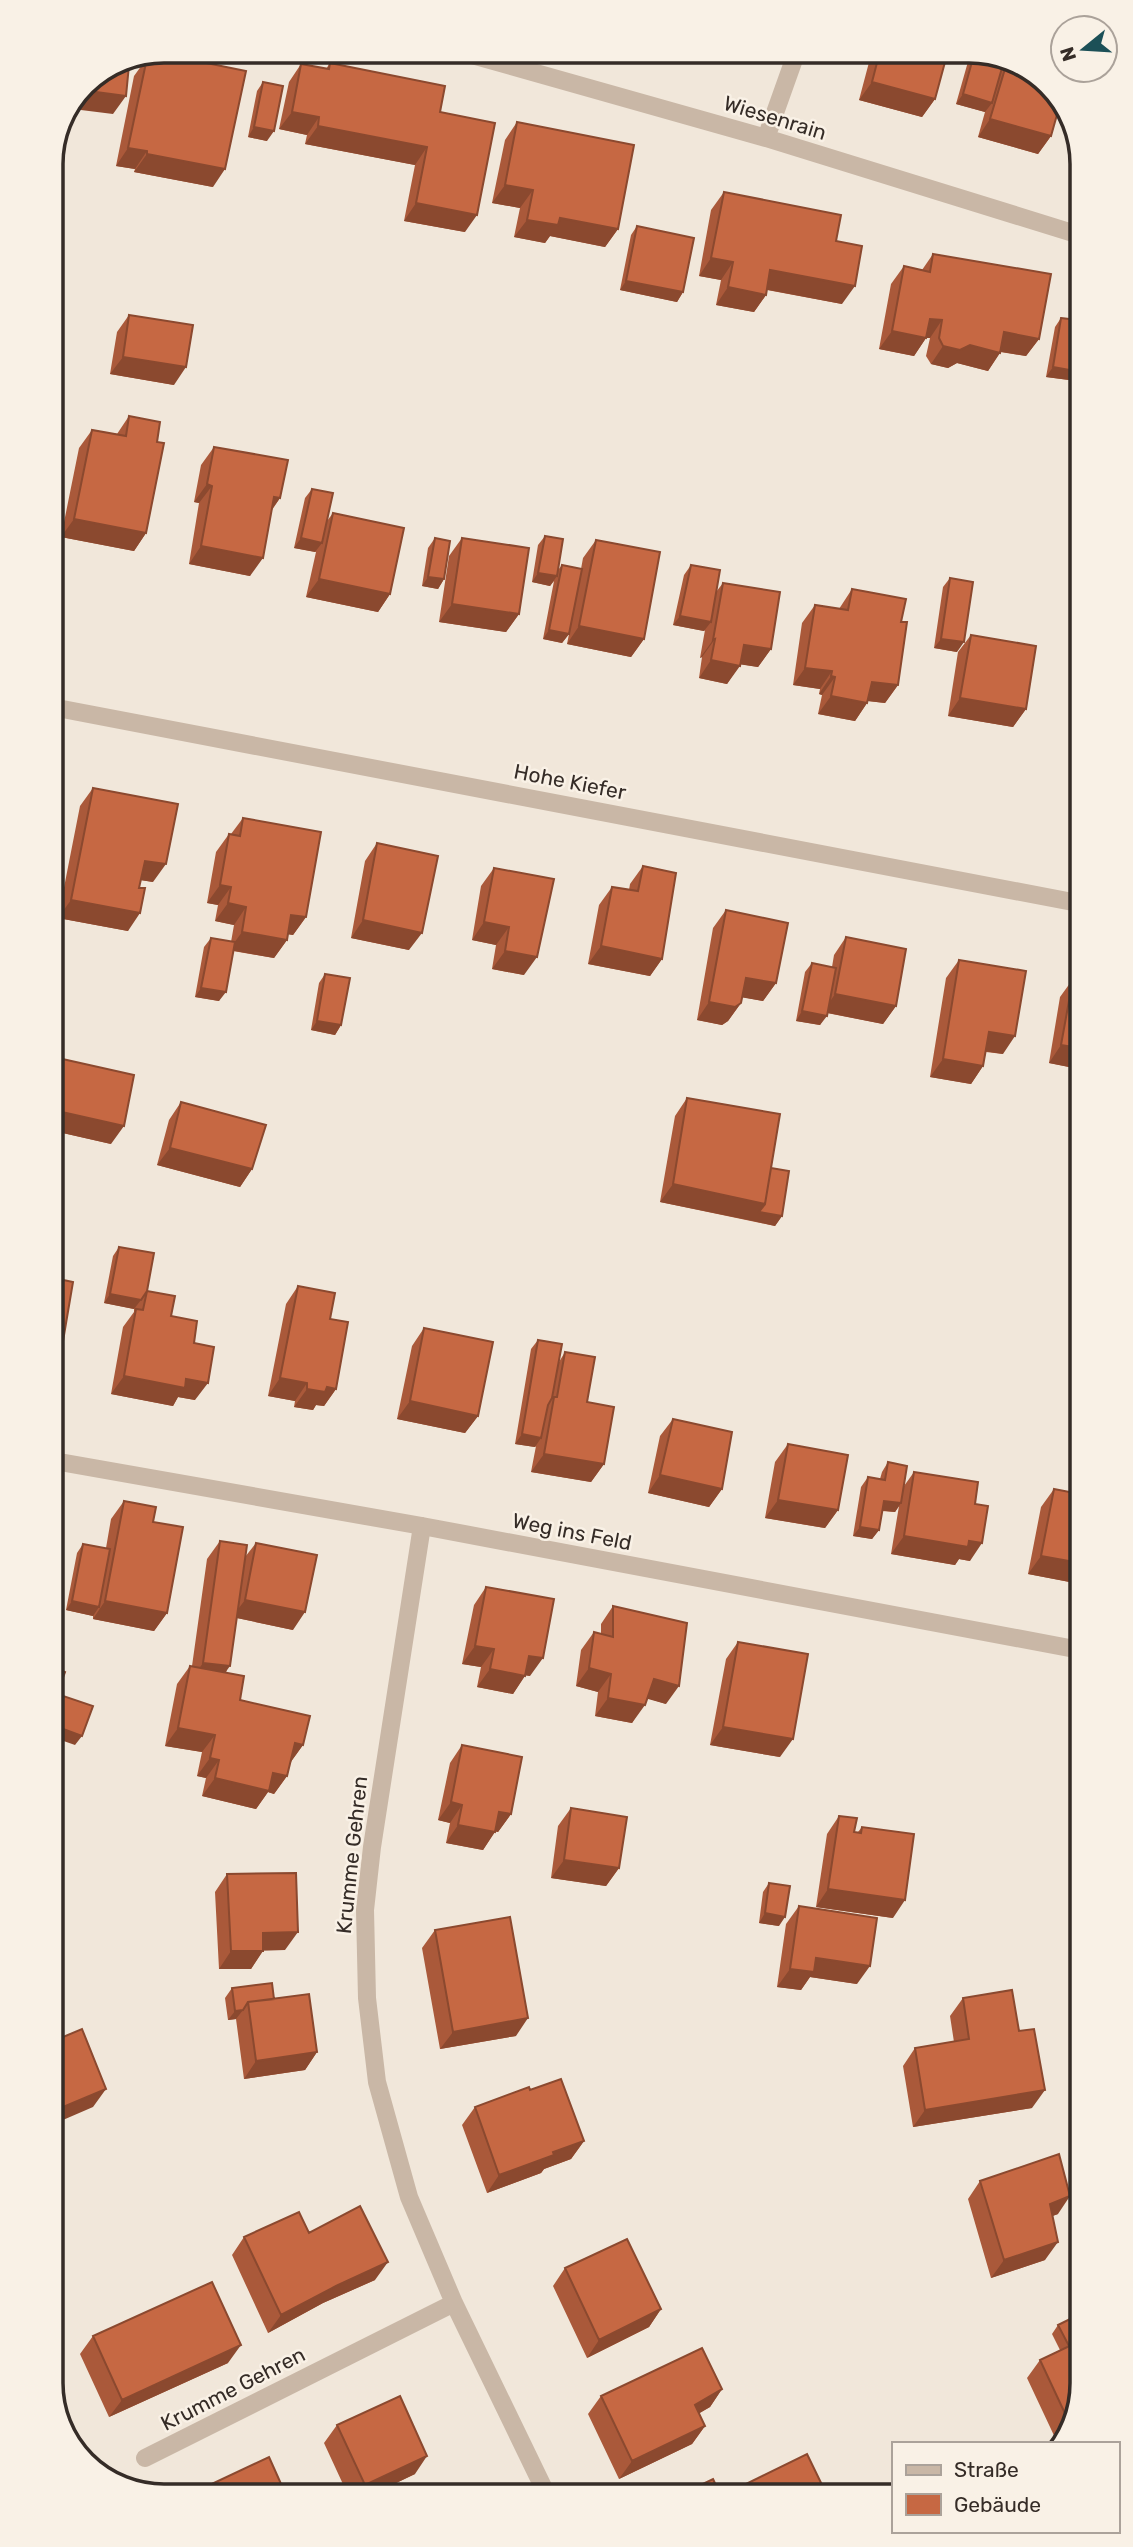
<svg xmlns="http://www.w3.org/2000/svg" width="1133" height="2547" font-family="Rubik,sans-serif">
  <rect width="100%" height="100%" fill="#f1e7da"/>
  <g fill="none" stroke-linecap="round" stroke-linejoin="round">
    <path stroke="#c9b7a6" stroke-width="18" d="M458,51L766,138L1076,234
      M766,138L797,51
      M54,1461L422,1526L1080,1650
      M422,1526L372,1847L365,1910L367,1998L377,2082L409,2197L454,2303L546,2493
      M145,2458L454,2303"/>
    <path stroke="#c9b7a6" stroke-width="18" d="M52,707L1078,903"/>
  </g>
  <path fill="#aa593a" d="M872,51H948L935,99L922,117L859,100Z
    M971,51H977L1001,70L1006,62L1038,74L1051,136L1038,154L978,137L985,112L956,104Z
    M167,55L213,187L134,172L135,169L116,166L134,76L147,58L163,61Z
    M330,63L440,112L465,232L404,221L415,165L305,144L307,135L279,129L289,82L301,64L326,69Z
    M263,82L267,141L248,137L257,91Z
    M517,122L618,229L605,247L550,236L545,243L514,237L520,208L492,203L505,140Z
    M724,192L836,241L842,304L767,290L766,295L754,312L716,305L721,280L699,276L711,210Z
    M637,226L683,292L677,302L620,290L631,235Z
    M933,254L1039,339L1026,356L1000,352L988,371L957,363L948,368L931,364L926,356L930,338H926L914,356L879,349L891,284L904,266L922,270Z
    M129,315L174,385L110,374L117,332Z
    M1061,318L1075,371L1069,380L1046,377L1055,327Z
    M129,416L157,442L146,533L134,551L61,537L79,448L92,430L117,434Z
    M214,447L280,498L272,510L250,576L189,564L199,503L194,502L201,465Z
    M312,489L327,521L333,513L390,594L378,612L306,597L316,552L294,548L305,498Z
    M545,536L558,570L562,565L581,569L583,558L596,540L644,639L631,657L567,644L569,634L562,643L543,639L554,581L550,586L532,582L538,545Z
    M435,538L444,579L438,589L422,586L428,548Z
    M462,538L519,614L506,632L439,622L449,556Z
    M691,565L716,592L723,583L771,649L758,667L740,664L727,684L699,678L702,657L700,658L705,630L704,631L673,625L684,575Z
    M950,578L957,652L934,648L943,587Z
    M852,589L901,622L898,685L885,703L868,701L867,703L855,721L818,714L822,695L819,694L820,689L793,685L802,623L815,605L839,609Z
    M971,635L1026,709L1013,727L948,716L958,652Z
    M93,788L153,882L141,880L128,931L58,918L80,806Z
    M243,818L306,917L293,935L288,934L287,940L274,958L233,951L219,1001L195,997L204,947L211,938L231,942L234,925L215,921L218,905L207,903L216,852L229,834H231Z
    M377,843L409,950L351,938L365,861Z
    M643,866L662,959L650,976L588,964L599,905L612,887L629,890L630,884Z
    M494,868L524,975L492,969L496,945L472,940L481,886Z
    M726,910L776,983L763,1001L742,997L741,1003L728,1021L722,1025L697,1020L713,928Z
    M846,937L896,1006L883,1024L827,1013L820,1025L796,1021L805,972L812,963L832,967L834,955Z
    M959,960L1003,1054L986,1052L983,1066L971,1084L930,1077L946,978Z
    M325,974L341,1025L335,1035L311,1030L319,983Z
    M1073,979L1078,980L1079,1069L1049,1063L1060,997Z
    M58,1058L111,1144L54,1131L53,1065Z
    M687,1098L771,1168L782,1216L775,1226L660,1202L675,1116Z
    M181,1102L252,1169L240,1187L157,1165L169,1120Z
    M119,1247L147,1291L171,1316L194,1343L195,1400L178,1397L173,1406L111,1394L123,1327L134,1312V1309L104,1303L113,1256Z
    M298,1286L330,1319L336,1389L324,1406L316,1405L313,1410L294,1407L295,1401L268,1396L286,1304Z
    M424,1328L478,1416L465,1433L397,1419L412,1346Z
    M538,1340L559,1362L565,1352L587,1402L604,1464L591,1482L531,1472L536,1446L535,1447L515,1444L531,1349Z
    M673,1419L722,1489L709,1507L648,1493L660,1436Z
    M788,1444L838,1510L825,1528L765,1518L775,1462Z
    M888,1462L904,1486L914,1472L975,1504L970,1561L959,1559L955,1565L891,1554L899,1506L895,1512L882,1511L879,1530L872,1539L853,1536L861,1487L868,1477L880,1479L882,1472Z
    M1054,1489L1080,1494V1584L1028,1574L1041,1507Z
    M124,1501L153,1522L167,1613L154,1631L93,1619V1615V1616L66,1610L77,1553L83,1544L106,1548L111,1519Z
    M220,1541L245,1557L256,1543L293,1630L237,1618L226,1673L240,1700L303,1745L290,1763L287,1776L274,1794L268,1792L256,1809L202,1796L206,1778L197,1776L202,1752L165,1746L177,1684L190,1666H192L207,1559Z
    M486,1587L530,1676L525,1675L513,1694L477,1687L481,1667L462,1664L474,1605Z
    M613,1606L666,1704L647,1698L632,1723L595,1716L598,1692L576,1686L581,1650L594,1632L601,1634V1624Z
    M738,1642L780,1757L710,1745L726,1659Z
    M462,1745L511,1814L498,1832L495,1831L483,1850L446,1843L450,1823L438,1820L450,1763Z
    M571,1808L619,1868L606,1886L551,1878L558,1826Z
    M839,1816L854,1832H858L862,1827L893,1918L816,1907L827,1834Z
    M227,1874L285,1950H263L251,1969H219L215,1892Z
    M769,1883L779,1926L759,1923L763,1892Z
    M799,1906L857,1984L810,1977L801,1990L777,1987L786,1924Z
    M435,1930L516,2036L440,2049L422,1948Z
    M232,1988L274,1999L317,2052L305,2070L244,2079L236,2019L228,2020L225,1998Z
    M963,1998L1032,2108L913,2127L903,2066L915,2048L954,2042L950,2016Z
    M530,2090L584,2141L571,2159L544,2169L541,2173L487,2193L462,2125L475,2107Z
    M980,2181L1058,2214L1052,2216L1045,2260L991,2278L968,2199Z
    M309,2233L375,2280L323,2303L268,2333L232,2255L244,2237Z
    M565,2268L661,2309L649,2327L587,2358L553,2286Z
    M1082,2313V2384L1062,2443L1058,2444L1027,2378L1040,2360L1060,2350L1052,2334L1058,2325Z
    M93,2336L228,2363L109,2417L80,2354Z
    M722,2389L710,2407L699,2413L705,2426L692,2444L619,2479L588,2414L601,2396Z
    M337,2425L415,2474L371,2495H348L324,2443Z
    M746,2484L825,2491L741,2492Z
    M201,2489L286,2495L196,2496Z"/>
  <path fill="#8b492f" d="M872,82L935,99L922,117L859,100Z
    M81,90L126,96L113,114L73,109Z
    M963,94L992,103L985,112L956,104Z
    M292,112L319,117L307,135L279,129Z
    M990,119L1051,136L1038,154L978,137Z
    M318,126L427,147L415,165L305,144Z
    M254,127L274,131L267,141L248,137Z
    M128,148L147,151L135,169L116,166Z
    M147,154L225,169L213,187L134,172Z
    M505,185L533,190L520,208L492,203Z
    M416,203L477,215L465,232L404,221Z
    M560,218L618,229L605,247L550,236L545,243L514,237L527,220Z
    M711,258L733,262L721,280L699,276Z
    M770,270L855,286L842,304L758,288Z
    M626,281L683,292L677,302L620,290Z
    M728,287L766,295L754,312L716,305Z
    M930,319L942,320L930,338H925H926L914,356L879,349L892,331Z
    M1004,332L1039,339L1026,356L991,350Z
    M970,345L1000,353L988,371L957,363L948,368L931,364L943,346Z
    M123,357L186,367L174,385L110,374Z
    M1053,367L1075,371L1069,380L1046,377Z
    M207,484L212,486L199,503L194,502Z
    M274,497L280,498L267,516Z
    M74,519L146,533L134,551L61,537Z
    M301,538L322,543L315,552L294,548Z
    M201,546L263,558L250,576L189,564Z
    M538,573L557,576L550,586L532,582Z
    M428,577L444,579L438,589L422,586Z
    M319,579L390,594L378,612L306,597Z
    M452,604L519,614L506,632L439,622Z
    M680,616L711,622L704,631L673,625Z
    M579,626L644,639L631,657L567,644Z
    M549,630L569,634L562,643L543,639Z
    M715,639L702,657L700,658L713,640Z
    M941,639L964,642L957,652L934,648Z
    M744,645L771,649L758,667L731,663Z
    M711,660L740,666L727,684L699,678Z
    M805,668L832,671L820,689L793,685Z
    M831,676L835,677L822,695L819,694Z
    M872,682L898,685L885,703L859,700Z
    M831,696L867,703L855,721L818,714Z
    M960,698L1026,709L1013,727L948,716Z
    M145,861L166,864L153,882L133,879Z
    M220,885L231,887L218,905L207,903Z
    M71,900L140,913L128,931L58,918Z
    M228,903L246,907L234,925L215,921Z
    M291,915L306,917L293,935L279,933Z
    M363,920L422,933L409,950L351,938Z
    M484,922L509,927L496,945L472,940Z
    M242,932L287,940L274,958L229,950Z
    M601,946L662,959L650,976L588,964Z
    M505,951L537,957L524,975L492,969Z
    M746,978L776,983L763,1001L734,996Z
    M201,988L226,992L219,1001L195,997Z
    M835,994L896,1006L883,1024L823,1012Z
    M709,1002L741,1003L728,1021L722,1025L697,1020Z
    M802,1011L827,1016L820,1025L796,1021Z
    M317,1021L341,1025L335,1035L311,1030Z
    M989,1032L1015,1036L1003,1054L977,1050Z
    M1061,1045L1079,1048V1069L1049,1063Z
    M943,1059L983,1066L971,1084L930,1077Z
    M53,1110L124,1126L111,1144L54,1131Z
    M170,1148L252,1169L240,1187L157,1165Z
    M673,1184L765,1204L753,1221L660,1202Z
    M759,1212L782,1216L775,1226L753,1221Z
    M110,1294L141,1300L134,1309L104,1303Z
    M124,1376L186,1379L208,1383L195,1400L178,1397L173,1406L111,1394Z
    M280,1378L307,1383L295,1401L268,1396Z
    M327,1387L336,1389L324,1406L316,1405L313,1410L294,1407L307,1389Z
    M410,1401L478,1416L465,1433L397,1419Z
    M522,1434L541,1438L535,1447L515,1444Z
    M544,1454L604,1464L591,1482L531,1472Z
    M660,1475L722,1489L709,1507L648,1493Z
    M778,1500L838,1510L825,1528L765,1518Z
    M884,1501L901,1503L895,1512L877,1510Z
    M860,1527L879,1530L872,1539L853,1536Z
    M904,1536L969,1541L982,1543L970,1561L959,1559L955,1565L891,1554Z
    M1041,1556L1080,1563V1584L1028,1574Z
    M245,1600L305,1612L293,1630L232,1617Z
    M72,1601L99,1607L93,1616L66,1610Z
    M105,1601L167,1613L154,1631L93,1619Z
    M475,1646L494,1649L481,1667L462,1664Z
    M529,1656L543,1658L530,1676L516,1674Z
    M203,1663L230,1666L217,1684L190,1681Z
    M589,1668L611,1674L598,1692L576,1686Z
    M490,1669L525,1676L513,1694L477,1687Z
    M654,1679L679,1686L666,1704L641,1697Z
    M608,1698L645,1705L632,1723L595,1716Z
    M55,1726L82,1736L75,1745L55,1738Z
    M723,1727L793,1739L780,1757L710,1745Z
    M178,1728L215,1735L202,1752L165,1746Z
    M295,1743L303,1745L290,1763L282,1761Z
    M210,1758L219,1760L206,1778L197,1776Z
    M273,1773L287,1776L274,1794L268,1792L256,1809L202,1796L215,1778Z
    M451,1802L462,1805L450,1823L438,1820Z
    M499,1812L511,1814L498,1832L487,1830Z
    M458,1825L495,1832L483,1850L446,1843Z
    M564,1860L619,1868L606,1886L551,1878Z
    M828,1889L905,1900L893,1918L816,1907Z
    M765,1913L785,1917L779,1926L759,1923Z
    M298,1932L285,1950L251,1951L263,1933Z
    M231,1951H263L251,1969H219Z
    M816,1958L870,1966L857,1984L810,1977L801,1990L777,1987L790,1969Z
    M243,2010L236,2019L228,2020L235,2011Z
    M528,2018L516,2036L440,2049L453,2032Z
    M317,2052L305,2070L244,2079L256,2061Z
    M106,2089L93,2107L56,2123V2110Z
    M1045,2090L1032,2108L913,2127L925,2110Z
    M584,2141L571,2159L544,2169L541,2173L487,2193L499,2175L553,2152Z
    M1070,2196L1058,2214L1037,2222L1050,2204Z
    M1058,2242L1045,2260L991,2278L1004,2260Z
    M388,2262L375,2280L323,2303L268,2333L281,2315L336,2286Z
    M661,2309L649,2327L587,2358L599,2340Z
    M241,2345L228,2363L109,2417L122,2400Z
    M722,2389L710,2407L683,2423L695,2405Z
    M705,2426L692,2444L619,2479L632,2461Z
    M427,2456L415,2474L371,2495H358L365,2485Z"/>
  <path fill="#c66843" stroke="#8b492f" stroke-width="2" d="M880,51H948L935,99L872,82Z
    M975,51L1004,61L992,103L963,94Z
    M167,55L246,71L225,169L147,154V151L128,148L147,58L166,61Z
    M1007,62L1038,74L1060,104L1051,136L990,119Z
    M330,63L445,86L440,112L495,123L477,215L416,203L427,147L318,126L319,117L292,112L301,64L329,69Z
    M129,65L126,96L81,90L84,84Z
    M263,82L283,86L274,131L254,127Z
    M517,122L634,145L618,229L560,218L558,225L527,220L533,190L505,185Z
    M724,192L841,215L836,241L862,246L855,286L770,270L766,295L728,287L733,262L711,258Z
    M637,226L694,238L683,292L626,281Z
    M933,254L1051,274L1039,339L1004,332L1000,353L970,345L960,350L943,346L939,338L942,320L930,319L926,338L892,331L904,266L930,272Z
    M129,315L193,325L186,367L123,357Z
    M1061,318L1077,320V363L1075,371L1053,367Z
    M129,416L160,422L157,442L164,443L146,533L74,519L92,430L126,436Z
    M214,447L288,460L280,498L274,497L263,558L201,546L212,486L207,484Z
    M312,489L333,493L322,543L301,538Z
    M333,513L404,528L390,594L319,579Z
    M545,536L563,539L557,576L538,573Z
    M435,538L450,541L444,579L428,577Z
    M462,538L529,548L519,614L452,604Z
    M596,540L660,552L644,639L579,626Z
    M562,565L582,569L569,634L549,630Z
    M691,565L720,570L711,622L680,616Z
    M950,578L973,582L964,642L941,639Z
    M723,583L780,592L771,649L744,645L740,666L711,660L715,639L713,640Z
    M852,589L906,599L901,622H907L898,685L872,682L867,703L831,696L835,677L831,676L832,671L805,668L815,605L848,610Z
    M971,635L1036,646L1026,709L960,698Z
    M93,788L178,804L166,864L145,861L139,888H145L140,913L71,900Z
    M243,818L321,832L306,917L291,915L287,940L242,932L246,907L228,903L231,887L220,885L229,834L240,836Z
    M377,843L438,856L422,933L363,920Z
    M643,866L676,873L662,959L601,946L612,887L638,891Z
    M494,868L554,879L537,957L505,951L509,927L484,922Z
    M726,910L788,923L776,983L746,978L741,1003L735,1007L709,1002Z
    M846,937L906,949L896,1006L835,994Z
    M211,938L235,942L226,992L201,988Z
    M959,960L1026,971L1015,1036L989,1032L983,1066L943,1059Z
    M812,963L836,968L827,1016L802,1011Z
    M325,974L350,978L341,1025L317,1021Z
    M1073,979L1078,980L1079,1048L1061,1045Z
    M58,1058L134,1075L124,1126L53,1110V1081Z
    M687,1098L780,1114L765,1204L673,1184Z
    M181,1102L266,1125L252,1169L170,1148Z
    M771,1168L789,1171L782,1216L759,1212L765,1204Z
    M119,1247L154,1253L147,1291L141,1300L110,1294Z
    M54,1278L73,1282L62,1347H59L56,1364L54,1363Z
    M298,1286L335,1293L330,1319L348,1322L336,1389L327,1387L325,1392L307,1389V1383L280,1378Z
    M147,1291L175,1296L171,1316L197,1321L194,1343L214,1347L208,1383L186,1379L185,1388L124,1376L136,1309L143,1310Z
    M424,1328L493,1342L478,1416L410,1401Z
    M538,1340L562,1344L552,1398L548,1405L541,1438L522,1434Z
    M565,1352L595,1357L587,1402L614,1407L604,1464L544,1454L554,1397H557Z
    M673,1419L732,1432L722,1489L660,1475Z
    M788,1444L848,1455L838,1510L778,1500Z
    M888,1462L907,1466L901,1503L884,1501L879,1530L860,1527L868,1477L885,1480Z
    M914,1472L978,1482L975,1504L988,1506L982,1543L969,1541L968,1547L904,1536Z
    M1054,1489L1080,1494V1563L1041,1556Z
    M124,1501L156,1507L153,1522L183,1527L167,1613L105,1601Z
    M220,1541L247,1545L230,1666L203,1663Z
    M256,1543L317,1555L305,1612L245,1600Z
    M83,1544L110,1549L99,1607L72,1601Z
    M486,1587L554,1599L543,1658L529,1656L525,1676L490,1669L494,1649L475,1646Z
    M613,1606L687,1623L679,1686L654,1679L645,1705L608,1698L611,1674L589,1668L594,1632L613,1637Z
    M738,1642L808,1654L793,1739L723,1727Z
    M190,1666L244,1676L240,1700L310,1716L303,1745L295,1743L287,1776L273,1773L269,1791L215,1778L219,1760L210,1758L215,1735L178,1728Z
    M55,1668L65,1672L57,1694L93,1706L82,1736L55,1726Z
    M462,1745L522,1757L511,1814L499,1812L495,1832L458,1825L462,1805L451,1802Z
    M571,1808L627,1817L619,1868L564,1860Z
    M839,1816L857,1818L854,1832L861,1833L862,1827L914,1834L905,1900L828,1889Z
    M296,1873L298,1932L263,1933V1951H231L227,1874Z
    M769,1883L790,1886L785,1917L765,1913Z
    M799,1906L877,1918L870,1966L816,1958L814,1972L790,1969Z
    M510,1917L528,2018L453,2032L435,1930Z
    M272,1983L274,1999L248,2002L243,2010L235,2011L232,1988Z
    M1012,1990L1019,2031L1034,2029L1045,2090L925,2110L915,2048L969,2039L963,1998Z
    M309,1994L317,2052L256,2061L248,2002Z
    M82,2029L106,2089L56,2110V2040Z
    M561,2079L584,2141L553,2152L554,2155L499,2175L475,2107L529,2087L530,2090Z
    M1059,2154L1070,2196L1050,2204L1058,2242L1004,2260L980,2181Z
    M360,2206L388,2262L336,2286L281,2315L244,2237L299,2212L309,2233Z
    M627,2239L661,2309L599,2340L565,2268Z
    M212,2282L241,2345L122,2400L93,2336Z
    M1082,2313V2340L1069,2346L1058,2325Z
    M1082,2340V2384L1069,2422L1040,2360Z
    M702,2348L722,2389L695,2405L705,2426L632,2461L601,2396Z
    M400,2396L427,2456L365,2485L337,2425Z
    M807,2454L825,2491L750,2492L746,2484Z
    M269,2457L286,2495L204,2496L201,2489Z
    M713,2479L719,2492H686Z"/>
  <g text-anchor="middle" stroke-width="5" stroke-linejoin="round" paint-order="stroke">
    <g font-size="21" fill="#352c27" stroke="#f9f1e6">
      <text transform="translate(775 118) rotate(17)" y="7">Wiesenrain</text>
      <text transform="translate(570 782) rotate(11)" y="7">Hohe Kiefer</text>
      <text transform="translate(572 1532) rotate(11)" y="7">Weg ins Feld</text>
      <text transform="translate(352 1855) rotate(-84)" y="7">Krumme Gehren</text>
      <text transform="translate(233 2389) rotate(-27)" y="7">Krumme Gehren</text>
    </g>
  </g>
  <path d="M0 0H1133V2547H0ZM164 63H969A101 101 0 0 1 1070 164V2383A101 101 0 0 1 969 2484H164A101 101 0 0 1 63 2383V164A101 101 0 0 1 164 63Z" fill="#f9f1e6" fill-rule="evenodd"/>
  <path fill="none" stroke="#352c27" stroke-width="3.5" d="M164 63H969A101 101 0 0 1 1070 164V2383A101 101 0 0 1 969 2484H164A101 101 0 0 1 63 2383V164A101 101 0 0 1 164 63Z"/>
  <rect x="892" y="2442" width="228" height="91" fill="#f9f1e6" stroke="#aba29a" stroke-width="2"/>
  <rect x="906" y="2465" width="35" height="10" fill="#c9b7a6" stroke="#aba29a" stroke-width="2"/>
  <text x="954" y="2477" font-size="21" fill="#352c27">Straße</text>
  <rect x="906" y="2494" width="35" height="21" fill="#c66843" stroke="#aba29a" stroke-width="2"/>
  <text x="954" y="2512" font-size="21" fill="#352c27">Gebäude</text>
  <g transform="translate(1084 49) rotate(252)"><circle r="33" fill="#f9f1e6" stroke="#aba29a" stroke-width="2"/>
  <path d="M0-5L12 26L0 18L-12 26Z" fill="#1c5057"/>
  <text y="-10" font-size="19" font-weight="bold" text-anchor="middle" fill="#352c27">N</text>
  </g>
</svg>
